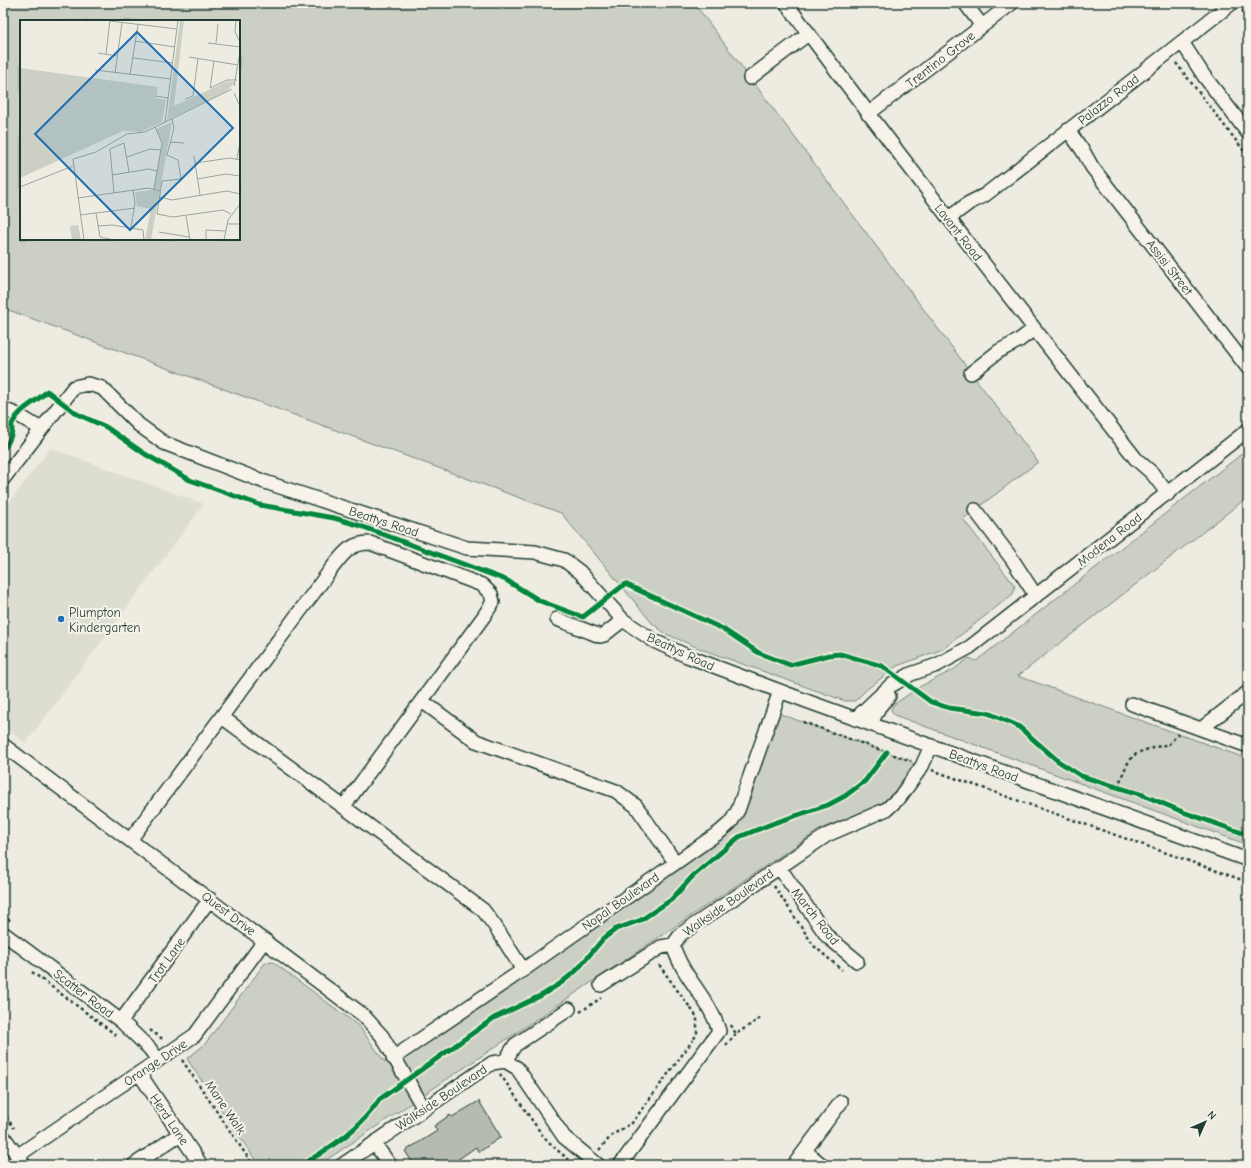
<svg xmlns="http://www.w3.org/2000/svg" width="1251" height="1168" font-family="'Comic Neue',sans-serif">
  <rect width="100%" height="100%" fill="#eeece1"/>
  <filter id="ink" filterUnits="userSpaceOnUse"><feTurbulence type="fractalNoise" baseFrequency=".025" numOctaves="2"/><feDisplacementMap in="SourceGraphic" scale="8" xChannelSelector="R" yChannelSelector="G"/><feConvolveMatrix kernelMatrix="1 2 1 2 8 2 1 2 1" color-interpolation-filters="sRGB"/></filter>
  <g filter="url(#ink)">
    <path fill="#ddddd2" d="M50,448L204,504L26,743L3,726V511Z"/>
    <path fill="#cccfc4" stroke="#76867c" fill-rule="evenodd" d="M3,3H694L1038,462L963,519L1015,586L1013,594L943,649L897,666L866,690L855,701H845L701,649L666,634L652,623L561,513L3,308ZM21,21H239V239H21Z
      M1248,449V497L1018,676L1248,759V845L894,715L891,710L893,705L921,686L953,670L969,658L976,661Z
      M772,711L911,761L914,765C905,778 895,794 882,803C863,816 839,820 819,830L319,1165H251L256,1161L187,1059L205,1044L265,963L273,962L359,1026L385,1062L731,822Z"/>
    <path fill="#b5bbb0" stroke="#1f3d34" d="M479,1101L501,1137L479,1152L476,1147L450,1165H414L405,1151L437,1131L434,1126L450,1115L452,1117Z"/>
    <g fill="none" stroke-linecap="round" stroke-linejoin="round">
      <g stroke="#1f3d34" stroke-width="16">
        <path id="minor" d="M786,3C900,157 1018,308 1136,459L1152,473L1168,494
          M965,3L982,26
          M1182,42L1204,76L1248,133
          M750,78L808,34
          M868,114L1012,3
          M1068,130L1083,151L1092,167L1248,368
          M949,218L969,203L985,195L1232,3
          M971,373L999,351L1018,341L1034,329
          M3,409L18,415L41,429
          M3,479L74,387L88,384L102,388L139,425L164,443L265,482L467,548L535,552L564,560L580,572L623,620L654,641L687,656L809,702L1248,860
          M975,510L1012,559L1036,596
          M557,619L600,636L604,635L623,620
          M422,701L476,741L616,791L636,806L675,862
          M1132,704L1201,729L1248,692
          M222,717L483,910L495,926L523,970
          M855,719L890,686L911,674L937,665L970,647L1248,430
          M871,724L879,707L889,696
          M1201,729L1248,746
          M3,745L363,1015L382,1036L424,1109
          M130,840L332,568C344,553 350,543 370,543L482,585L491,594L493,602L484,616L344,806
          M779,867L827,936L857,961
          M3,933L121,1021L150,1049L158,1060
          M601,985L661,947L673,945
          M121,1021L210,899
          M393,1058L523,970L721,831L731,822L738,810L780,691
          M505,1061L515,1045L569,1009
          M139,1073L201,1165
          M3,1136L24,1165
          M374,1143L390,1165
          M805,1151L822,1165
          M17,1156L195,1035L265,940
          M134,1165L180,1134
          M342,1165L492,1063L505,1061L517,1068L564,1137L598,1165
          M620,1165L719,1031C710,999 682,977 673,945L681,934L827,835L887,809L900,797L922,766L931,746
          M794,1165L841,1102"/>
      </g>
      <path stroke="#1f3d34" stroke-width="2.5" stroke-dasharray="3 3" stroke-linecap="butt" d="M1242,12L1248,7
        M1176,63L1248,156
        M803,722L911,761
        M932,770L1248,882
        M1118,787C1131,750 1133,753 1169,744L1178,734
        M774,886L814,946L842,970
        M3,915L12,922
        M659,965L697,1017V1034L693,1040L694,1041
        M32,972L116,1035
        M580,1012L601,998
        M731,1025L736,1034L762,1017
        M150,1030L164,1040
        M726,1045L736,1034
        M182,1060L253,1165
        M500,1074L543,1136L556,1149L575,1165
        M3,1112L14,1128
        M599,1150L612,1135L632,1123L693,1040
        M370,1161L372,1165
        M3,1163L4,1165"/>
      <use href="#minor" stroke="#f7f3e8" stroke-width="13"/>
      <g stroke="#f7f3e8" stroke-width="8">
        <path id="cycleway" d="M3,450C7,445 11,438 12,431C12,427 11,424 13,422C21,407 36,403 47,391L77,414L106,427L145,454L190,480L260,505L334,518L358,525L506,580L540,601L583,617L625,584L723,629L759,653L790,665L829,655L840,654L882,666L931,702L949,708L988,713L1018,726L1058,761L1081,776L1143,795L1183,812L1248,835
          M302,1165C334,1145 358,1131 380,1099L494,1018L542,995L561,983L577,970L603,939L616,929L641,920L671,900L693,876L739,837L774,823L828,805L845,796L865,781L887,752"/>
      </g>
      <use href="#cycleway" stroke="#00873e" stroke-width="5"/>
    </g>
  </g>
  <circle fill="#1f6fb2" stroke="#f7f3e8" stroke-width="1.5" cx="61" cy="619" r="4"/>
  <g text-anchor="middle" stroke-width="4" stroke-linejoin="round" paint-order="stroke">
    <g font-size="13" fill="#1f3d34" stroke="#f7f3e8">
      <text transform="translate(940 59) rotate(-38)" y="5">Trentino Grove</text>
      <text transform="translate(1108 99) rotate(-38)" y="5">Palazzo Road</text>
      <text transform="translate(959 232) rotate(52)" y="5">Lavant Road</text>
      <text transform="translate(1170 267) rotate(52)" y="5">Assisi Street</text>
      <text transform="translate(384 521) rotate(18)" y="5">Beattys Road</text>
      <text transform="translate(1109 539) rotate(-38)" y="5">Modena Road</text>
      <text transform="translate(681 651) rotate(25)" y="5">Beattys Road</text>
      <text transform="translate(984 765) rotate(20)" y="5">Beattys Road</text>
      <text transform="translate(620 901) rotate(-35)" y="5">Nopal Boulevard</text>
      <text transform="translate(728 902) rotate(-35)" y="5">Walkside Boulevard</text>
      <text transform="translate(229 913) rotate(37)" y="5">Quest Drive</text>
      <text transform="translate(816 916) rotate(52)" y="5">March Road</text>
      <text transform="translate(166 960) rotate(-54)" y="5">Trot Lane</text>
      <text transform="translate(84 993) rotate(37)" y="5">Scatter Road</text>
      <text transform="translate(155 1062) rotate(-34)" y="5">Orange Drive</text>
      <text transform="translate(441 1097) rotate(-34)" y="5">Walkside Boulevard</text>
      <text transform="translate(226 1107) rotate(56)" y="5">Mane Walk</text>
      <text transform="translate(170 1119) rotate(56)" y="5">Herd Lane</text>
    </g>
    <g font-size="13" fill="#1f3d34" stroke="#f7f3e8" text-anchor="start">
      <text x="69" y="617">Plumpton<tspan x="69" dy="15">Kindergarten</tspan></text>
    </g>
  </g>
  <g transform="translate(20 20)">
    <rect width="220" height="220" fill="#eeece1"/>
    <path d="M160,0H164L154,86L208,61L215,62L206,72L147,100ZM0,48L138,67L136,78L146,80L142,102L121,112L103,111L0,158ZM152,102L131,220H125L131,189L117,186L115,172L133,170L142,123L136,109ZM58,205L61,220H52L50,206Z" fill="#cccfc4"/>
    <path fill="none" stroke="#9ba69c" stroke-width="1" d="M216,0L215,12L220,22M90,1L157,9M115,21L155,27M188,23L220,27M196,23L198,4M78,33L97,36M86,34L90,0M169,37L218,45M113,38L153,43M194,41L190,68L207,60H217M75,50L151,59M95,53L102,3M110,55L118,5M214,66L220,32M214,73L220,86M136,76L148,78M165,79L173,76L178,38M152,99L154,108L147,135L158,140L161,159L142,161L137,194L153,197L203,190L211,194M145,102L158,0M150,122L164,123M174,136L180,175M107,137L130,129L141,130M217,139L219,127M175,143L210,138L220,140M92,155L129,149L137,151M177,159L206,154L220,156M0,167L53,146M134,169L142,123L135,107M94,173L90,129L104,123L109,152M139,177L152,180L207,171L220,174M58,178L128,168L140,171M76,193L80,217L94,220M60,195L115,188M166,196L170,220M207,204H220M78,206L92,205L123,210L124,220M111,208L115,183L113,170M139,212L169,217M64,220L53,139L76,132L107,114L125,112L212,69M186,220V210L205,211M204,220L208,200L220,184"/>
    <path fill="#1f6fb2" fill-opacity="0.15" stroke="#1f6fb2" stroke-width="2" d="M117,12L213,108L110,210L15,114Z"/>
    <rect width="220" height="220" fill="none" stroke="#1f3d34" stroke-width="2"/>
  </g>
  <rect width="1251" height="1168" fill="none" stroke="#f7f3e8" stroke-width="16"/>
  <rect x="8" y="8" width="1235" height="1152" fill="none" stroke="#1f3d34" stroke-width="1.5" filter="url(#ink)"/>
  <g transform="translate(1205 1122) rotate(45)" stroke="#f7f3e8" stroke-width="3" paint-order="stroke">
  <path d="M0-3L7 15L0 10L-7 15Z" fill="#1f3d34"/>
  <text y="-6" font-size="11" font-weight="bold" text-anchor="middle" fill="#1f3d34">N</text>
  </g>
</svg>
